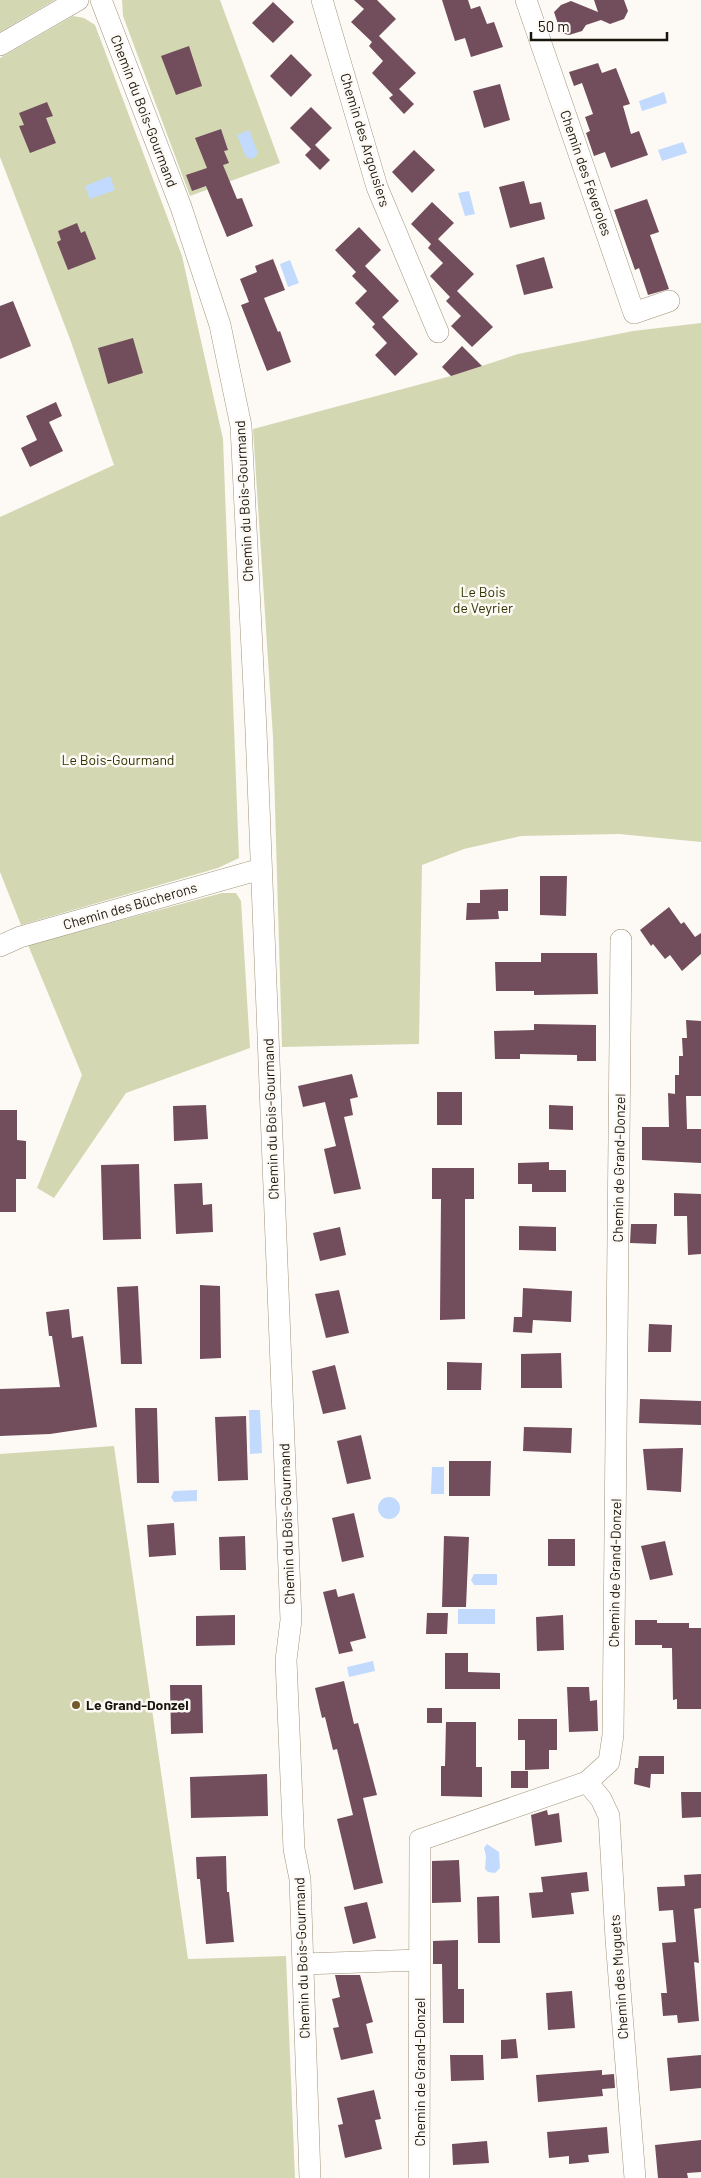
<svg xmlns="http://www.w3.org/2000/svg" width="701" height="2178" font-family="Barlow,sans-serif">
  <rect width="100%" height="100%" fill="#fdfaf5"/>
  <path fill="#d3d8b3" d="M0,0H55L0,32Z
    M122,0H220L280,163L190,196L123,16Z
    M73,16L84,18L95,25L182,256L223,439L239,858L218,868L21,925L0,872V517L114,465L70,339L0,157V58Z
    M701,323V842L619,834L521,836L464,849L422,865L419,1044L282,1047L273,737L253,429L451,376L518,354L633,331Z
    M222,893H236L241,901L250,1048L126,1093L54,1198L37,1188L82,1075L28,945Z
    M114,1446L188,1959L286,1956L295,2178H0V1454Z"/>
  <path fill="#c1dafd" d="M664,92L667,103L642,111L639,101Z
    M249,130L258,153L253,159L246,157L237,135Z
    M683,142L687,153L662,161L658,150Z
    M110,176L115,190L90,199L85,186Z
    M469,191L475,214L465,216L458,193Z
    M290,260L299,283L288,287L280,264Z
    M249,1410H260L262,1453L250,1454Z
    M432,1467H444V1494H431Z
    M197,1490V1501L174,1502L171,1497L174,1491Z
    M378 1508a11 11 0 1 1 22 0a11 11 0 1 1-22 0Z
    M474,1574H497V1585H474L471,1580Z
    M458,1609H495V1624H458Z
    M373,1661L375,1671L349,1677L347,1667Z
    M487,1844L499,1852L500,1868L495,1873L488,1872L485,1869L486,1856L484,1848Z"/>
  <path fill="#724d5c" d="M354,0H377L396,19L375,40L379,36L416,73L399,89L414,104L404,114L389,98L393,95L372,73L383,61L369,46L372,42L351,22L364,9Z
    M442,0H468L471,9L480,6L487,24L494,22L503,47L471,57L465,38L455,41Z
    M594,0H624L628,11L624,19L610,24L601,20L586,25L582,31L569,35L561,33L554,12L561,5L571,1L598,12Z
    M273,2L294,22L273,43L252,23Z
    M189,46L202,86L176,95L161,56Z
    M291,54L312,75L291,97L270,76Z
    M598,63L602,73L616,68L630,104L623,106L631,134L639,131L648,155L611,168L605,152L594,156L586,133L590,131L585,117L593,114L582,83L574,86L569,72Z
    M500,84L510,120L484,128L473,91Z
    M47,102L53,116L46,118L56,143L30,153L19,126L24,125L19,113Z
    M311,107L332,128L315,145L330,160L320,170L305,155L311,149L290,128Z
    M221,129L228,150L224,151L229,163L223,165L237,199L242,198L253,226L227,237L206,186L192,191L186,175L207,168L195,138Z
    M414,150L435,170L412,193L392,172Z
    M524,181L530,204L541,202L545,219L510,228L499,187Z
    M647,199L659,232L650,235L669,289L648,295L639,268L635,270L614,210Z
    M432,202L454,223L438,239L474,274L457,291L493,327L472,347L451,326L461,316L446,301L450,297L430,276L443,263L428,248L431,244L411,224Z
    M77,223L81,233L85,231L96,259L68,270L57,242L61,240L58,231Z
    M359,227L381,250L365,266L399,301L375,324L355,303L367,291L352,276L356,272L335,250Z
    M544,257L553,288L524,295L516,265Z
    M273,259L285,290L264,298L278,332L280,331L291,362L267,371L241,305L249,302L240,279L257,272L255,266Z
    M13,301L31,346L0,359V306Z
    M382,317L418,354L395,376L375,355L387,343L372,327Z
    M133,338L143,373L108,384L98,348Z
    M462,346L482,366L451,376L442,367Z
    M56,402L62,416L49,422L63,451L30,467L21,448L37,440L26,416Z
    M540,876H567L566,916L540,915Z
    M508,889V911H498L499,919L466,920L467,903H480V890Z
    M669,907L681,924L684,922L695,937L701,933V954L682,971L670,955L665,959L653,944L651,946L640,930Z
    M541,953H597L598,994L534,995V991H496L495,962H541Z
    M686,1020L701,1021V1096H686L687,1129H701V1163L642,1160V1127H669L668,1093L675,1094V1075H679V1056H683L682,1038H687Z
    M534,1024L596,1025V1061H577V1055L520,1054V1059H495L494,1031L534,1030Z
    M352,1074L358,1097L350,1099L353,1115L344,1117L361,1189L334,1194L324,1149L336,1146L325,1102L303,1107L298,1086Z
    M437,1092H462V1125H437Z
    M206,1105L208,1139L174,1141L173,1106Z
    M549,1105L573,1106V1130L549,1129Z
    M0,1110H17V1140L26,1141V1179H16V1212H0Z
    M549,1162V1170H566V1192H532V1184H518V1163Z
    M139,1164L141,1239L103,1240L101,1165Z
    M432,1168H474V1199H465V1319L440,1320L441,1199H432Z
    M202,1183L203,1205L212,1204L213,1232L176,1234L174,1184Z
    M674,1193L701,1194V1254L688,1255L687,1216H674Z
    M631,1224H657L656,1244L630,1243Z
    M519,1226L556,1227V1251L519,1250Z
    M340,1227L346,1255L320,1261L313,1233Z
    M200,1285L220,1286L221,1358L200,1359Z
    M138,1286L142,1364H121L117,1287Z
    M523,1288L572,1291L571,1322L533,1320L532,1333L513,1332L514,1317H522Z
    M339,1290L349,1333L326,1338L315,1294Z
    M69,1309L72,1338L83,1336L97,1427L50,1434L0,1436V1389L60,1387L52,1336H49L46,1312Z
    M649,1324L672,1325L671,1352H648Z
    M561,1353L562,1388H521V1354Z
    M447,1362L482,1363L481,1390H447Z
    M335,1365L346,1409L323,1414L312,1371Z
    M640,1399L701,1401V1425L639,1423Z
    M135,1408H157L159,1483H137Z
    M246,1416L248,1480L218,1481L215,1417Z
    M524,1427L572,1428L571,1453L523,1451Z
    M361,1435L371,1479L347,1484L337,1441Z
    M683,1448L681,1492L647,1490L643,1449Z
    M449,1461H491L490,1496H449Z
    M354,1513L364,1557L342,1562L332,1518Z
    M174,1523L176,1555L149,1557L147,1525Z
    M245,1536L246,1570H220L219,1537Z
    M444,1536L469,1537L466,1607H442Z
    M548,1539H575V1566H548Z
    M665,1541L673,1575L650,1580L641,1546Z
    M336,1589L338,1597L354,1593L366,1638L350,1642L353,1651L339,1654L323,1592Z
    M427,1613H448L447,1634H426Z
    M235,1615V1645L196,1646V1616Z
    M563,1615L564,1650L537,1651L536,1617Z
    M635,1620H657V1623H689V1628H701V1709H677V1699L673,1700L672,1648H662V1645H635Z
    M445,1653H468V1672L500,1673V1689H445Z
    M344,1681L354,1724L358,1723L377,1795L363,1798L383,1883L354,1890L337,1819L353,1815L337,1749L333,1750L325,1717L322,1718L315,1688Z
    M170,1685H202L203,1733L171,1734Z
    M567,1687H589L590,1701L597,1700L598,1731L569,1732Z
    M427,1708H442V1723H427Z
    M518,1719H557V1750H549V1769L525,1770V1740H518Z
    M446,1722H476V1767H482V1797L441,1796V1766H445Z
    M639,1756H664V1774H651L650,1788L634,1784L635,1768H638Z
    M511,1771H528V1788H511Z
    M267,1774L268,1816L191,1818L190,1777Z
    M681,1792H701V1817L682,1818Z
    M547,1810L548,1815L559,1813L562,1842L535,1846L531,1815Z
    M226,1856L227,1892H229L234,1942L206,1944L200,1879H197L196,1857Z
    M459,1860L461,1902L432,1903V1861Z
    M587,1872L589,1891L571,1893L574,1914L532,1918L529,1893L543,1892L541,1877Z
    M701,1874V1908L694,1909L699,1963L694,1962L699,2021L678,2023L677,2015L663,2016L661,1993H667L662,1943L676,1942L673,1910L659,1911L657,1887L685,1886L684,1875Z
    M499,1896L500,1943H478L477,1897Z
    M367,1902L376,1938L353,1944L344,1907Z
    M458,1940V1989H464V2023H443L442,1964H433V1941Z
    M335,1975H360L373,2022L366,2024L373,2053L341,2060L333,2028L339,2027L332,1999L340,1997Z
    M572,1991L575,2028L548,2030L546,1993Z
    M516,2039L518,2058L501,2059V2040Z
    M450,2055H483L484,2080L451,2081Z
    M701,2055V2088L670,2091L667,2058Z
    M602,2070V2075L614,2074L615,2088L602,2089L603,2096L538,2102L536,2075Z
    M374,2090L381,2119L375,2120L382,2149L345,2158L338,2125L343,2124L337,2098Z
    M607,2127L609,2153L588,2155L589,2162L569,2164V2156L549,2158L547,2132Z
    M701,2140V2172L687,2173L688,2178H658L655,2145Z
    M487,2141L489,2163L453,2165L452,2144Z"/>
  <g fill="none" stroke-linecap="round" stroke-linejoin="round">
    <g stroke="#a0937a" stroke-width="22">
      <path id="street" d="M101,0L181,207L220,325L241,426L256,730L291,1620L286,1660L294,1849L300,1879L310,2178
        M322,0L377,187L438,332
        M526,0L634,313L669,301
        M0,45L78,0
        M0,946L20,937L261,869
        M587,1782L601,1799L609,1816L616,1939L635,2178
        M303,1964L420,1960
        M419,2178L420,1840L587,1782L609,1762L613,1735L621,940"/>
    </g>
    <use href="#street" stroke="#fff" stroke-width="21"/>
  </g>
  <circle fill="#735b2c" stroke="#fdfaf5" stroke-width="2" cx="76" cy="1705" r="5"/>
  <g text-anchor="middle" stroke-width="5" stroke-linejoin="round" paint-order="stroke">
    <g font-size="14" fill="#1b160d" stroke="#fdfaf5">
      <text transform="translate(144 111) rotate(69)" y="5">Chemin du Bois-Gourmand</text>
      <text transform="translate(365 140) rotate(73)" y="5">Chemin des Argousiers</text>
      <text transform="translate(586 173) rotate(71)" y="5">Chemin des Féveroles</text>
      <text transform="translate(244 501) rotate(-93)" y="5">Chemin du Bois-Gourmand</text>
      <text transform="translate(130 906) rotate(-16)" y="5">Chemin des Bûcherons</text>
      <text transform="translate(271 1119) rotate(-92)" y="5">Chemin du Bois-Gourmand</text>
      <text transform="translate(619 1168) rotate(-89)" y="5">Chemin de Grand-Donzel</text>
      <text transform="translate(287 1524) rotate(-92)" y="5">Chemin du Bois-Gourmand</text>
      <text transform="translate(615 1573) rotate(-89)" y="5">Chemin de Grand-Donzel</text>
      <text transform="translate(302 1958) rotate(-92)" y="5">Chemin du Bois-Gourmand</text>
      <text transform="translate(619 1977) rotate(-94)" y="5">Chemin des Muguets</text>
      <text transform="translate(420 2072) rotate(-90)" y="5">Chemin de Grand-Donzel</text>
    </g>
    <g font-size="14" fill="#313401" stroke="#fdfaf5">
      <text x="483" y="597">Le Bois<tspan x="483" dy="16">de Veyrier</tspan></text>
      <text x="118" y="765">Le Bois-Gourmand</text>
    </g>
    <g font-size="14" font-weight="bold" fill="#1b160d" stroke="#fdfaf5" text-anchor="start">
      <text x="86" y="1710">Le Grand-Donzel</text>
    </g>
  </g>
  <path d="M531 32v8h136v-8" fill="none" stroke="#1b160d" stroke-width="2.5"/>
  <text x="538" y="32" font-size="15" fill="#1b160d" stroke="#fdfaf5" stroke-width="4" paint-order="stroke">50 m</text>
</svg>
